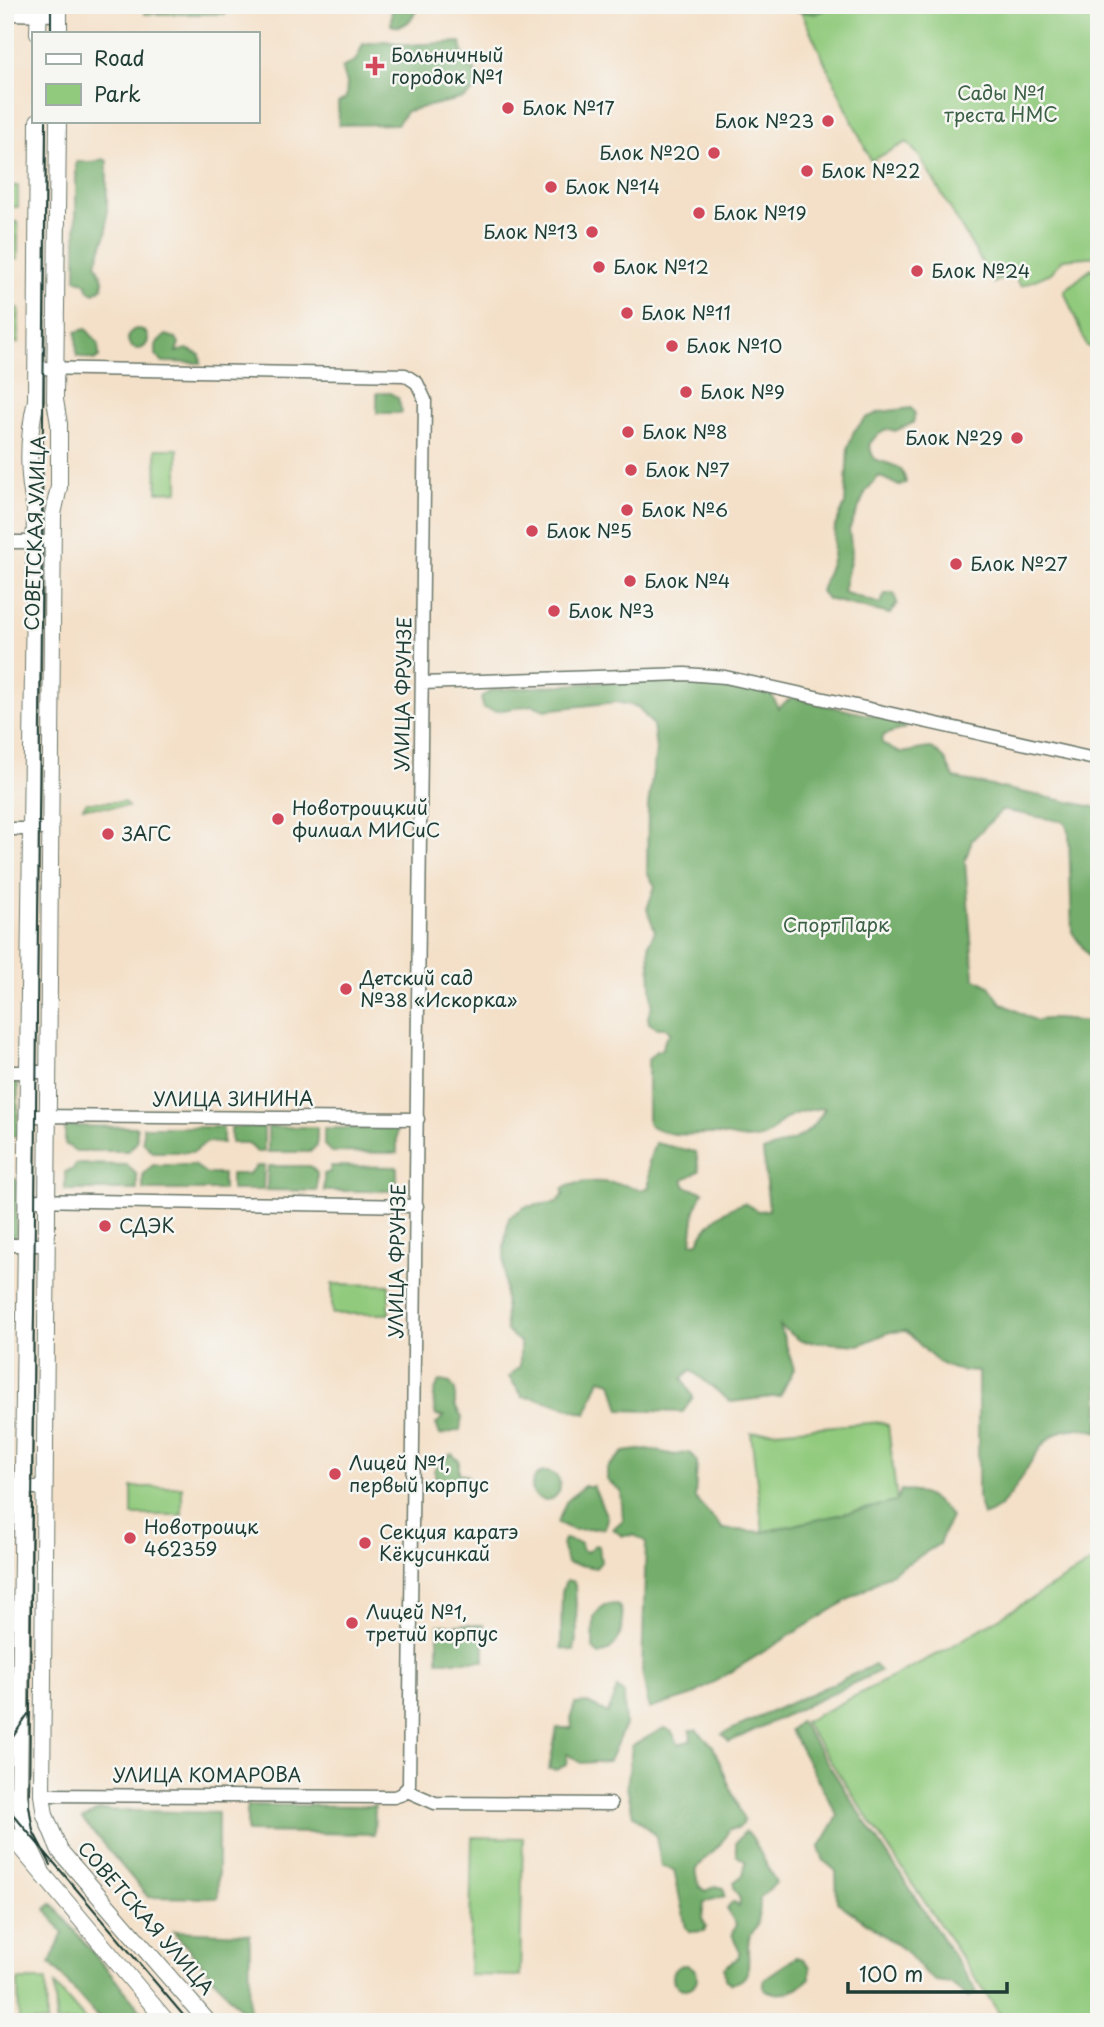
<svg xmlns="http://www.w3.org/2000/svg" width="1104" height="2027" font-family="'Playpen Sans',sans-serif">
  <rect width="100%" height="100%" fill="#f6f6f2"/>
  <filter id="ink" filterUnits="userSpaceOnUse"><feTurbulence type="fractalNoise" baseFrequency=".0143" numOctaves="2"/><feDisplacementMap in="SourceGraphic" scale="14" xChannelSelector="R" yChannelSelector="G"/><feConvolveMatrix kernelMatrix="1 2 1 2 8 2 1 2 1" color-interpolation-filters="sRGB"/></filter>
  <filter id="wash" filterUnits="userSpaceOnUse"><feTurbulence type="fractalNoise" baseFrequency=".00686" numOctaves="4" result="noise"/><feDisplacementMap in="SourceGraphic" scale="28" xChannelSelector="R" yChannelSelector="G"/><feGaussianBlur stdDeviation="1.57" result="paint"/><feColorMatrix in="noise" values="0 0 0 0 0 0 0 0 0 0 0 0 0 0 0 0 0 1.4 0 .05"/><feComposite in="paint" operator="in"/></filter>
  <g filter="url(#wash)">
    <rect width="100%" height="100%" fill="#f4e0c8"/>
    <path fill="#91ca7d" stroke="#588458" stroke-width="2" d="M798,5H1099V256L1063,259L1051,273L1021,286L1012,274L994,283L920,157L907,142L871,161Z
      M5,186H18V207H5Z
      M5,222H18V259H5Z
      M1092,268L1099,269V352L1087,346L1064,291Z
      M5,308H19L18,343H5Z
      M156,449H178V491L157,492Z
      M87,802H124L128,807H83Z
      M332,1284L389,1285V1314H332Z
      M881,1422L888,1425L897,1502L763,1532L751,1433Z
      M132,1487H182V1515H132Z
      M1099,1558V2022H1005L804,1722L947,1649Z
      M472,1837L523,1838L520,1976L469,1975Z
      M5,1884L7,1886L9,2022H5Z
      M18,1980H46L47,2022H19Z
      M55,1985L87,2022H56Z"/>
    <path fill="#74ae6c" stroke="#4a7650" stroke-width="2" d="M145,5H225V14H145Z
      M392,5H419C414,17 405,30 391,25Z
      M795,5H834L816,14L797,11Z
      M385,41L407,45L461,42L463,54L484,84L464,98L407,111L397,124L339,125L338,103L346,98L347,83L342,68L356,60L363,44Z
      M103,159L107,161V231L96,263L103,279V287L95,293L89,291L86,283L76,279V162H94Z
      M128 339a10 10 0 1 1 20 0a10 10 0 1 1-20 0Z
      M86,329L98,343L99,357L94,360L77,356L76,332Z
      M166,335L176,338L179,343L176,352L187,349L200,355L201,363L163,362L156,355V344Z
      M377,393H390L398,398L402,413H377Z
      M911,408L915,414L913,423L895,431L888,429L876,436L869,445L874,459C889,465 903,463 906,483L899,486L879,476L866,491L849,530L852,552L843,592L880,604L885,594L894,593L897,603L890,614L827,599L821,591L833,557L835,526L845,504L848,447L854,431L866,418L880,412Z
      M624,681C658,682 731,679 761,689C771,692 774,698 778,708L794,696L806,701L896,721L906,728L884,735L881,742C903,760 908,749 932,748L945,759L954,778L1099,808V971L1072,932L1069,834L1065,822L1002,810L972,840L965,861L974,978L989,986L1001,1003L1036,1021C1051,1015 1080,1024 1099,1021V1432C1025,1410 1034,1499 983,1516L978,1497V1372C935,1370 935,1358 906,1331L890,1332L859,1345L801,1341L780,1326L794,1369L780,1396L731,1402L691,1370L682,1378L693,1397L683,1412L620,1410L612,1382L600,1379L586,1414C564,1408 545,1398 523,1397L509,1377L520,1366V1342L506,1331L504,1246L509,1217L525,1207L557,1202L564,1194L562,1189C583,1177 620,1182 641,1190L649,1187V1161L655,1143L696,1152L699,1171L683,1180L686,1187L703,1192L695,1210L691,1243L698,1242C708,1222 722,1210 744,1203L758,1211L769,1210L763,1151C794,1140 810,1138 825,1108C810,1109 793,1112 780,1123C776,1126 773,1132 769,1134C753,1145 732,1135 716,1134C690,1133 672,1140 648,1124V1060L656,1051L662,1050L666,1037L671,1034L666,1028H657L649,1023L648,1016L652,1006L649,944L655,931L647,909L655,886L647,873L648,806L656,750L653,725L638,707L617,702L545,710L533,705L496,711L483,708L481,697L492,690Z
      M9,1083H18V1136H9Z
      M65,1126L137,1127V1142L128,1151H76L65,1144Z
      M143,1127H223V1143L207,1142L193,1152H153L143,1142Z
      M231,1127H264V1152H257L248,1143H231Z
      M268,1127H317V1145L310,1152H268Z
      M324,1128H397V1153L331,1152L324,1145Z
      M76,1164L127,1165L137,1175V1190H65V1172L72,1170Z
      M153,1165H194L207,1174H223V1190H143V1175Z
      M257,1166H264L263,1190H231V1174H248Z
      M268,1166H310L317,1173V1191L267,1190Z
      M331,1166L397,1167V1191H324V1174L330,1172Z
      M8,1179H17L16,1238H7Z
      M440,1381L450,1383L455,1389V1406L462,1417L460,1430L440,1435L436,1424L444,1416H436C432,1403 432,1392 440,1381Z
      M647,1449L675,1455L690,1452L697,1462L695,1498L723,1529L763,1532L896,1502L901,1490C925,1492 936,1499 951,1516L939,1544L693,1695L649,1709L642,1671L646,1542L634,1535L622,1536L613,1529L623,1520L621,1491L607,1480V1468L624,1452Z
      M452,1454L459,1461V1473L468,1476L469,1481L437,1483L434,1470L442,1459Z
      M532 1486a14 14 0 1 1 28 0a14 14 0 1 1-28 0Z
      M584,1486H593L607,1517L605,1528L574,1530L557,1523L566,1502Z
      M564,1539L580,1543L581,1549L587,1552L595,1545L599,1546L601,1562L596,1568L567,1563L562,1544Z
      M566,1581H573L575,1585L577,1633L574,1651L561,1648L562,1592Z
      M618,1604C628,1624 621,1647 599,1655L593,1648L594,1616L604,1605Z
      M438,1625H484V1661H438Z
      M874,1665L880,1671L729,1742L722,1734Z
      M617,1688L624,1694L625,1725L609,1761L581,1763L567,1754L566,1765L556,1770L549,1769L557,1728H572L571,1716L575,1704L588,1703L608,1713Z
      M800,1721L977,1992L968,1997L950,1983L936,1981L926,1974L908,1953L837,1902L836,1871L824,1861L819,1848L838,1816L790,1730Z
      M664,1728L672,1732L679,1745L691,1740L690,1730H696L713,1746L744,1821L739,1828L729,1829C722,1848 707,1854 696,1869L699,1886L705,1891L716,1886L724,1888L725,1896L704,1902L702,1918L706,1926L704,1931L691,1932L686,1928L674,1870L661,1866L656,1836L633,1815L627,1787L632,1746Z
      M247,1805L375,1806L374,1834L247,1832Z
      M99,1810L218,1813V1898L148,1897L82,1819Z
      M745,1831L752,1837L776,1883L760,1897C760,1906 760,1917 757,1925C755,1930 751,1933 749,1939C745,1957 757,1979 731,1984L725,1979L724,1968L739,1957V1950L732,1934L736,1924L727,1909L733,1902L739,1907L740,1899L734,1889V1882L743,1875L746,1862L736,1855V1843Z
      M52,1904L151,2022H102L50,1963L63,1933L46,1909Z
      M173,1931L250,1934L249,2019Z
      M796,1957L803,1959L810,1967V1978C796,1991 781,1999 764,1989V1979Z
      M673 1977a12 12 0 1 1 24 0a12 12 0 1 1-24 0Z"/>
  </g>
  <g filter="url(#ink)">
    <g fill="none" stroke-linecap="round" stroke-linejoin="round">
      <g stroke="#6a7668" stroke-width="15">
        <path id="minor" d="M5,14L59,15
          M36,368L405,375L417,383L425,400L409,1785L403,1794L394,1797L42,1795
          M5,542H53
          M422,683L685,674L725,677L1099,760
          M5,829H50
          M5,1072H48
          M27,1116L418,1119
          M27,1200L417,1206
          M5,1245H47
          M5,1488H45
          M405,1790L435,1803L611,1804"/>
      </g>
      <g stroke="#6a7668" stroke-width="18">
        <path id="major" d="M38,33L39,5
          M59,33V5
          M38,121L36,400C28,435 27,474 35,509L19,1795L26,1839L41,1870
          M58,121L55,400L59,424V487L53,514L42,1795L45,1815L60,1851L208,2022
          M5,1829L167,2022"/>
      </g>
      <use href="#minor" stroke="#fff" stroke-width="12"/>
      <use href="#major" stroke="#fff" stroke-width="16"/>
      <path stroke="#1f3d34" stroke-width="2" d="M51,33V5
        M46,121L29,1806L33,1831L51,1865
        M5,1749L28,1714
        M5,1805L189,2022"/>
    </g>
  </g>
  <g fill="#d1495b" stroke="#f6f6f2" stroke-width="2.5">
    <path d="M371.5 55.5h7v7h7v7h-7v7h-7v-7h-7v-7h7z"/>
    <circle cx="508" cy="108" r="7"/>
    <circle cx="828" cy="121" r="7"/>
    <circle cx="714" cy="153" r="7"/>
    <circle cx="807" cy="171" r="7"/>
    <circle cx="551" cy="187" r="7"/>
    <circle cx="699" cy="213" r="7"/>
    <circle cx="592" cy="232" r="7"/>
    <circle cx="599" cy="267" r="7"/>
    <circle cx="917" cy="271" r="7"/>
    <circle cx="627" cy="313" r="7"/>
    <circle cx="672" cy="346" r="7"/>
    <circle cx="686" cy="392" r="7"/>
    <circle cx="628" cy="432" r="7"/>
    <circle cx="1017" cy="438" r="7"/>
    <circle cx="631" cy="470" r="7"/>
    <circle cx="627" cy="510" r="7"/>
    <circle cx="532" cy="531" r="7"/>
    <circle cx="956" cy="564" r="7"/>
    <circle cx="630" cy="581" r="7"/>
    <circle cx="554" cy="611" r="7"/>
    <circle cx="278" cy="819" r="7"/>
    <circle cx="108" cy="834" r="7"/>
    <circle cx="346" cy="989" r="7"/>
    <circle cx="105" cy="1226" r="7"/>
    <circle cx="335" cy="1474" r="7"/>
    <circle cx="130" cy="1538" r="7"/>
    <circle cx="365" cy="1543" r="7"/>
    <circle cx="352" cy="1623" r="7"/>
  </g>
  <g text-anchor="middle" stroke-width="5" stroke-linejoin="round" paint-order="stroke">
    <g font-size="19" fill="#1f3d34" stroke="#f6f6f2" text-anchor="start">
      <text x="391" y="62">Больничный<tspan x="391" dy="22">городок №1</tspan></text>
      <text x="522" y="115">Блок №17</text>
      <text x="814" y="128" text-anchor="end">Блок №23</text>
      <text x="700" y="160" text-anchor="end">Блок №20</text>
      <text x="821" y="178">Блок №22</text>
      <text x="565" y="194">Блок №14</text>
      <text x="713" y="220">Блок №19</text>
      <text x="578" y="239" text-anchor="end">Блок №13</text>
      <text x="613" y="274">Блок №12</text>
      <text x="931" y="278">Блок №24</text>
      <text x="641" y="320">Блок №11</text>
      <text x="686" y="353">Блок №10</text>
      <text x="700" y="399">Блок №9</text>
      <text x="642" y="439">Блок №8</text>
      <text x="1003" y="445" text-anchor="end">Блок №29</text>
      <text x="645" y="477">Блок №7</text>
      <text x="641" y="517">Блок №6</text>
      <text x="546" y="538">Блок №5</text>
      <text x="970" y="571">Блок №27</text>
      <text x="644" y="588">Блок №4</text>
      <text x="568" y="618">Блок №3</text>
      <text x="292" y="815">Новотроицкий<tspan x="292" dy="22">филиал МИСиС</tspan></text>
      <text x="122" y="841">ЗАГС</text>
      <text x="360" y="985">Детский сад<tspan x="360" dy="22">№38 «Искорка»</tspan></text>
      <text x="119" y="1233">СДЭК</text>
      <text x="349" y="1470">Лицей №1,<tspan x="349" dy="22">первый корпус</tspan></text>
      <text x="144" y="1534">Новотроицк<tspan x="144" dy="22">462359</tspan></text>
      <text x="379" y="1539">Секция каратэ<tspan x="379" dy="22">Кёкусинкай</tspan></text>
      <text x="366" y="1619">Лицей №1,<tspan x="366" dy="22">третий корпус</tspan></text>
    </g>
    <g font-size="19" fill="#3c6046" stroke="#f6f6f2">
      <text x="1001" y="100">Сады №1<tspan x="1001" dy="22">треста НМС</tspan></text>
      <text x="836" y="932">СпортПарк</text>
    </g>
    <g font-size="19" fill="#1f3d34" stroke="#f6f6f2">
      <text transform="translate(35 533) rotate(-88)" y="7">СОВЕТСКАЯ УЛИЦА</text>
      <text transform="translate(403 694) rotate(-89)" y="7">УЛИЦА ФРУНЗЕ</text>
      <text x="233" y="1106">УЛИЦА ЗИНИНА</text>
      <text transform="translate(397 1261) rotate(-89)" y="7">УЛИЦА ФРУНЗЕ</text>
      <text x="207" y="1782">УЛИЦА КОМАРОВА</text>
      <text transform="translate(146 1918) rotate(49)" y="7">СОВЕТСКАЯ УЛИЦА</text>
    </g>
  </g>
  <rect width="1104" height="2027" fill="none" stroke="#f6f6f2" stroke-width="28"/>
  <rect x="32" y="32" width="228" height="91" fill="#f6f6f2" stroke="#a0aca6" stroke-width="2"/>
  <rect x="46" y="54" width="35" height="10" fill="#ffffff" stroke="#a0aca6" stroke-width="2"/>
  <text x="94" y="66" font-size="21" fill="#1f3d34">Road</text>
  <rect x="46" y="84" width="35" height="21" fill="#91ca7d" stroke="#a0aca6" stroke-width="2"/>
  <text x="94" y="102" font-size="21" fill="#1f3d34">Park</text>
  <path d="M848 1982v10h159v-10" fill="none" stroke="#1f3d34" stroke-width="3.5"/>
  <text x="859" y="1982" font-size="21" fill="#1f3d34" stroke="#f6f6f2" stroke-width="5" paint-order="stroke">100 m</text>
</svg>
